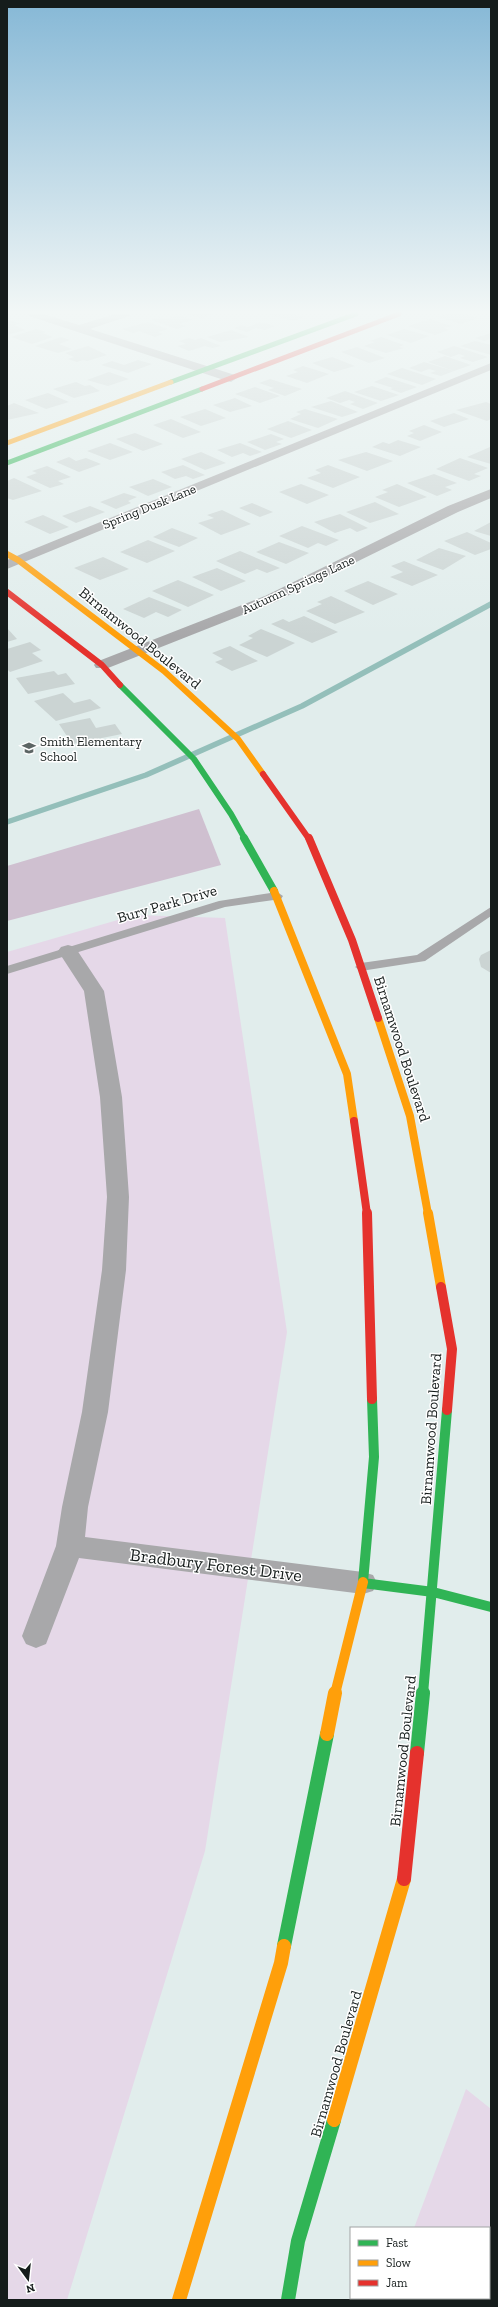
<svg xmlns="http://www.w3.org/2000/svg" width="498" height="2307" font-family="'Zilla Slab',serif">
  <rect width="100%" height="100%" fill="#e1edec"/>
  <path fill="#e5d8e8" d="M135,915L225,918L287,1332L205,1851L67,2300H7V952Z
    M466,2089L491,2109V2300H387L388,2298H489V2228H414Z"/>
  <path fill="#cfc0d0" d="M199,809L221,865L7,921V866Z"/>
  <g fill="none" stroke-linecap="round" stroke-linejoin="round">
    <path stroke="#94bfba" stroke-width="5.5" d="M7,822L146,775L302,706L491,604"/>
  </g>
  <path fill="#cbd4d3" d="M185,314H213L202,318Z
    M266,314H292L304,317L294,321Z
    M446,314H464L478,318L461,324L438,317Z
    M179,315L193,320L179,324L186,326L177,329L151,320L160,317L166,319Z
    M430,319L452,326L444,328L449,330L435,335L408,326Z
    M13,321L20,324L14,325L25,330L7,335V322Z
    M148,322L168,329L158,332L163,334L155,337L139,331L133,333L122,329Z
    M260,322L275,326L265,330L256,328L247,332L234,328L242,325L248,327Z
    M36,329L46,332L42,333L53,337L32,344L11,337Z
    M404,329L429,336L411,343L387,335Z
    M231,330L249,337L220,342L207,337Z
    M491,333V339L484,341L475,338Z
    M61,337L70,340L59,344L72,349L58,353L35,346Z
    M381,337L404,345L399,347L404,348L386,353L364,346L375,342L370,341Z
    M189,338L195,340L201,338L221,346L212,348L205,346L189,351L177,346L186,344L179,341Z
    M475,341L491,345V355L460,346Z
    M88,346L107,355L87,361L83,360L77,362L68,359L74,357L65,353Z
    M454,346L488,357L473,362L460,358L465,356L459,354L451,357L437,352Z
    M357,347L385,358L369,363L341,352Z
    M445,356L471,365L454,371L428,362Z
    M332,357L355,366L334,372L312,363Z
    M138,360L152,364L128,373L101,365L112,361L124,365Z
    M424,362L454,371L441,376L430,373L436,371L429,369L421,372L409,368Z
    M303,366L329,374L307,383L286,376L298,372L293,370Z
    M402,368L436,379L422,385L387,374Z
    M109,372L129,379L108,386L87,380Z
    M386,377L417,387L401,393L390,389L393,388L374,382Z
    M270,379L302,389L285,396L268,390L274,388L259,383Z
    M76,382L85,386L90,385L100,391L74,398L53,389Z
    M372,386L399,395L381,401L354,392Z
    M255,387L280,396L260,403L235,394Z
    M345,391L378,403L363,409L350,404L355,402L349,400L340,403L326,398Z
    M48,393L69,402L46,409L25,400Z
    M235,398L252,406L230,412L213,405Z
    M331,401L358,412L342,417L311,407Z
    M486,402L491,404V419L487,421L456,410Z
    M14,403L39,413L7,420V406Z
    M205,409L226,418L201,426L180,417Z
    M305,409L338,419L318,428L290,419L301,414L296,412Z
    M454,413L469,419L444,427L430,421Z
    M171,419L201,432L183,438L153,425Z
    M288,421L312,430L291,438L267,429Z
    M424,425L442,432L420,441L407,436L414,433L409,431Z
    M135,433L163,444L143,451L116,439Z
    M271,434L284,439L276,442L282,444L265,450L247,442Z
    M398,440L421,447L400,456L372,447L383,442L389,444Z
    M110,443L133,452L110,460L87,451Z
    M240,443L262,452L250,456L243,453L232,457L217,450Z
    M491,447V464L467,457L490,447Z
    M201,452L226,463L205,470L181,459Z
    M366,452L393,461L367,471L338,460Z
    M69,457L76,461L86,458L101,464L79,472L56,462Z
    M460,458L488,468L474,474L481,476L469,481L436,469Z
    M183,465L205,475L193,479L186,476L175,479L161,472Z
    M328,465L360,477L333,488L307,478L321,473L315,470Z
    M47,466L71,477L58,481L64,484L50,488L26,477L37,473L32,471Z
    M434,474L457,483L445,487L452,490L437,496L407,483Z
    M14,478L42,491L13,500L7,498V481Z
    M153,479L172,487L148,496L129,487Z
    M301,484L329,495L307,504L279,492Z
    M397,484L427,497L399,507L375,497L388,492L382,490Z
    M124,493L137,497L128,501L131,503L116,509L100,502Z
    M375,502L399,514L370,523L346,512Z
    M252,503L273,512L260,517L239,508Z
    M90,506L105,512L76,523L62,516Z
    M222,510L251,524L221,535L198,523L214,518L207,515Z
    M340,514L368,528L357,532L350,528L335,533L314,522Z
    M43,515L69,527L50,534L24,522Z
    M491,522V536L474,531Z
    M302,526L339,540L326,546L318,543L308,548L279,536Z
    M172,528L198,538L179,547L153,537Z
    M467,532L491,543V549L475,555L444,541Z
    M148,540L175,551L147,563L120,552Z
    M279,542L309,553L286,564L256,552Z
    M439,548L466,556L443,570L416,560Z
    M240,551L280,568L267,573L257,569L245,574L216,561Z
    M103,557L129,569L100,580L74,568Z
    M404,561L438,575L412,586L390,577L403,572L391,566Z
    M217,568L246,581L221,591L192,577Z
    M178,580L214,595L188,607L152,591Z
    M368,581L398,594L373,605L344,591Z
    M331,596L365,612L335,624L306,611L322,604L317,602Z
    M149,597L182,610L168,617L156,612L144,618L123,609Z
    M304,616L338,632L312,643L271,624L283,619L289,622Z
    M7,628L17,639L7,642Z
    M261,629L295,643L267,657L239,645L253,638L248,636Z
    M30,642L41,650L32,653L43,661L10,672L7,669V649Z
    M230,646L258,661L232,671L215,662L223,659L212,653Z
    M54,671L58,675L66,673L75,684L28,694L16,678Z
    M63,693L74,703L90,699L101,708L56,721L34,701Z
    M90,718L96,728L115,724L122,734L72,744L59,724Z
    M491,950V973L481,967L479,959L481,955Z"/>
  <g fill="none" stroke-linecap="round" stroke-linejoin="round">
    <path fill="#a8a8aa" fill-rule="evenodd" d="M277,892L283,896L281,899L225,907L7,974V966L219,901Z
      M491,907V916L425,961L361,971L355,967L361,963L417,955Z"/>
    <path fill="#a8a8aa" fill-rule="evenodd" d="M28,314H43L79,325L115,314H130L129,316L90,329L235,375L237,378L231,382L227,381L29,316Z
      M491,363V370L7,569V560Z
      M491,489V498L458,512L275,602L108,668H96L94,665L96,662L265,596L448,506Z
      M68,945L75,947L104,991L122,1097L129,1197L126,1270L108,1412L88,1507L85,1537L363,1572L373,1575L377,1583L373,1591L363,1594L79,1558L46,1644L36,1648L26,1644L22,1636L56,1546L62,1507L82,1412L102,1270L107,1197L100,1097L84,991L58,951L61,947Z"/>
    <path stroke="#30b455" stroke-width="5" d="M171,382L356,314
      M7,463L202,389"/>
    <path stroke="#30b455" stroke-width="6" d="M120,685L194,759L231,814L245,839"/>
    <path stroke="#30b455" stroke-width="8" d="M244,838L274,891"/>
    <path stroke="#30b455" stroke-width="10" d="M363,1582L374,1457L372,1399
      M363,1583L433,1592L491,1607
      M423,1694L447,1410"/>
    <path stroke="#30b455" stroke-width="14" d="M417,1753L423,1693
      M284,1946L327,1734
      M288,2300L298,2241L334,2120"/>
    <path stroke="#ff9f0a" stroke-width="5" d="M7,443L171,382"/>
    <path stroke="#ff9f0a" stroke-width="6" d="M7,554L18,560L164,671L238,739L263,774"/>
    <path stroke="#ff9f0a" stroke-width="8" d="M274,891L347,1074L354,1121
      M378,1018L410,1116L428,1214"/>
    <path stroke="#ff9f0a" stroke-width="10" d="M428,1213L441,1287
      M335,1694L363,1582"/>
    <path stroke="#ff9f0a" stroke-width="14" d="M327,1734L335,1693
      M334,2120L404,1879
      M179,2300L281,1963L284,1946"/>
    <path stroke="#e5322d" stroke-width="5" d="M202,389L399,314"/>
    <path stroke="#e5322d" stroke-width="6" d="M7,592L102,665L120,685
      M263,774L309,839"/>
    <path stroke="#e5322d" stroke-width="8" d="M309,838L352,940L378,1018
      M354,1121L367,1214"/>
    <path stroke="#e5322d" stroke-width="10" d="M367,1213L372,1399
      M441,1287L452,1349L447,1410"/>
    <path stroke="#e5322d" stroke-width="14" d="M404,1879L417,1753"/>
  </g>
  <linearGradient id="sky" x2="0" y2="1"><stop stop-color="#86b8d6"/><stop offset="0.49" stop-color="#f2f7f6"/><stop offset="1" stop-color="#f2f7f6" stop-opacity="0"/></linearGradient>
  <rect width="498" height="637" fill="url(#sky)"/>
  <defs>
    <g id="school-bare" transform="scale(1.08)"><path d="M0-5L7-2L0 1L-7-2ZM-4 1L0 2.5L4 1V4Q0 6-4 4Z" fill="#5c6564" stroke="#fff" stroke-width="2.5" paint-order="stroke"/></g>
  </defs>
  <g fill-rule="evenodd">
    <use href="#school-bare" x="29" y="748"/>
  </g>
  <g text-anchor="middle" stroke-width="3" stroke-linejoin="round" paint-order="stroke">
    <g font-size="13" fill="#151c1b" stroke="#fff">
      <text transform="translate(149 506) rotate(-22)" y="5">Spring Dusk Lane</text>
      <text transform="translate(298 584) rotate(-25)" y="5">Autumn Springs Lane</text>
    </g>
    <g font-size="13" fill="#151c1b" stroke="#fff" text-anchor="start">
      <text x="40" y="746">Smith Elementary<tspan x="40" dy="15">School</tspan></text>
    </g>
    <g font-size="15" fill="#151c1b" stroke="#fff">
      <text transform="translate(140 638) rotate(39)" y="5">Birnamwood Boulevard</text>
      <text transform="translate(167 904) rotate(-16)" y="5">Bury Park Drive</text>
      <text transform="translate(402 1049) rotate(72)" y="5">Birnamwood Boulevard</text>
      <text transform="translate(431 1429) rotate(-86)" y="5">Birnamwood Boulevard</text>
      <text transform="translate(403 1751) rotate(-84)" y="5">Birnamwood Boulevard</text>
      <text transform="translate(336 2064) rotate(-74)" y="5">Birnamwood Boulevard</text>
    </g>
    <g font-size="18" fill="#151c1b" stroke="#fff">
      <text transform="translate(216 1565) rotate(7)" y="6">Bradbury Forest Drive</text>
    </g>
  </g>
  <rect width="498" height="2307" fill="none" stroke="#151c1b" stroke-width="16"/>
  <rect x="350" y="2227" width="140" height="72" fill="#ffffff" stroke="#a1a4a4"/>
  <rect x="358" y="2240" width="20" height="6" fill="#30b455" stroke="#a1a4a4"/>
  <text x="386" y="2247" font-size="12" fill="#151c1b">Fast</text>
  <rect x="358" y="2260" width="20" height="6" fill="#ff9f0a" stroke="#a1a4a4"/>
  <text x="386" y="2267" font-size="12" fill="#151c1b">Slow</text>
  <rect x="358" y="2280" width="20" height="6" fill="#e5322d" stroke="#a1a4a4"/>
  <text x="386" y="2287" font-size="12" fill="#151c1b">Jam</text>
  <g transform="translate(28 2279) rotate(165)" stroke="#ffffff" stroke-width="3" paint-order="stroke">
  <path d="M0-3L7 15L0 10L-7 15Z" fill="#151c1b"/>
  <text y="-6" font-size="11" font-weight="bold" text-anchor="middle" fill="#151c1b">N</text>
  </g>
</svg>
